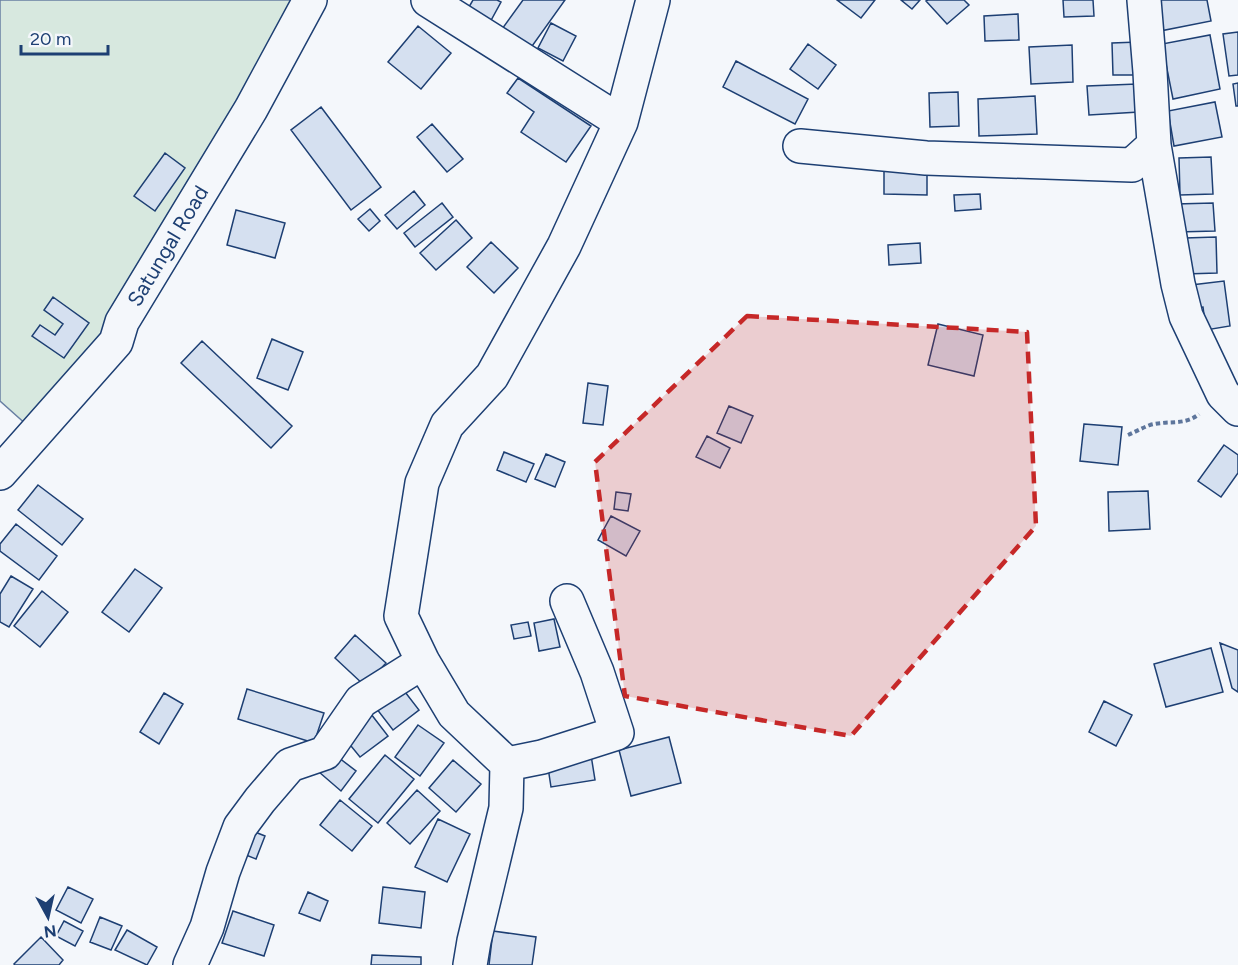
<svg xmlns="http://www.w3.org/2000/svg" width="1238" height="965" font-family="Figtree,sans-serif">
  <rect width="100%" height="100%" fill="#f4f7fb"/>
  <path fill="#d7e8df" stroke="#687fa3" stroke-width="1.5" d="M0,0H299L108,337L28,426L0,401Z"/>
  <path fill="#d5e0f0" stroke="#1d3f73" stroke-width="1.5" d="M473,0H497L501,2L489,24L466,12Z
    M523,0H565L530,49L502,29Z
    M837,0H875L861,18Z
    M901,0H920L912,9Z
    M928,0H964L969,5L947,24L926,1Z
    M1063,0H1093L1094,16L1064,17Z
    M1154,0H1207L1211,21L1160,31Z
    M1018,14L1019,40L985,41L984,16Z
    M551,23L576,36L563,61L538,48Z
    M418,26L451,53L421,89L388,62Z
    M1238,32V75L1229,76L1223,34Z
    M1210,35L1220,89L1173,99L1162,44Z
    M1138,42L1139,75H1113L1112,43Z
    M808,44L836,65L818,89L790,69Z
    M1072,45L1073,82L1031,84L1029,47Z
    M736,61L808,99L795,124L723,87Z
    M518,78L591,126L566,162L521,132L534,112L507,93Z
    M1238,83V106H1236L1233,84Z
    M1137,84L1139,112L1089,115L1087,86Z
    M958,92L959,126L930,127L929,93Z
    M1035,96L1037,134L979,136L978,99Z
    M1215,102L1222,137L1174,146L1168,111Z
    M321,107L381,187L351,210L291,130Z
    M432,124L463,159L447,172L417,137Z
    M165,153L185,168L155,211L134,196Z
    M1211,157L1213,194L1180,195L1179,158Z
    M884,164H927V195L884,194Z
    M414,191L425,205L397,229L385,215Z
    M980,194L981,209L955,211L954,195Z
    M442,203L453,217L415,247L404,233Z
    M1213,203L1215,231L1177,232L1176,204Z
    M370,209L380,221L369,231L358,219Z
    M236,210L285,223L275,258L227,245Z
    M456,220L472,238L436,270L420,253Z
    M1216,237L1217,273L1185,274V238Z
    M491,242L518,268L494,293L467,267Z
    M920,243L921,263L889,265L888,245Z
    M1224,281L1230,326L1206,330L1203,307L1186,309L1183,286Z
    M53,297L89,323L64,358L32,336L40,325L55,335L63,324L44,310Z
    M938,324L983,335L974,376L928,365Z
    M272,339L303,352L288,390L257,378Z
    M202,341L292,426L271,448L181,363Z
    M588,383L608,386L603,425L583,423Z
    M729,406L753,416L741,443L717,433Z
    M1084,424L1122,427L1118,465L1080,461Z
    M707,436L730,448L720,468L696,457Z
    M1224,445L1238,455V473L1221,497L1198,481Z
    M504,452L534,464L526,482L497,470Z
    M546,454L565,462L555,487L535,479Z
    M38,485L83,519L62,545L18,510Z
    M1148,491L1150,529L1109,531L1108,492Z
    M616,492L631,494L628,511L614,509Z
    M611,516L640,531L626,556L598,540Z
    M16,524L57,556L39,580L0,551V544Z
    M135,569L162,588L129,632L102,612Z
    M11,576L33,589L9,627L0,622V594Z
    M42,591L68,612L40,647L14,626Z
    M554,619L560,647L539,651L534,623Z
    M528,622L531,636L514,639L511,625Z
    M355,635L386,663L365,686L335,658Z
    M1220,643L1238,650V692L1232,688Z
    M1211,648L1223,692L1166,707L1154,664Z
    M402,688L419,710L393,730L376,708Z
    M247,689L324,713L314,743L238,719Z
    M164,693L183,704L159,744L140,732Z
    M1104,701L1132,715L1116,746L1089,732Z
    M371,714L388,736L360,757L342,735Z
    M418,725L444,743L420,776L395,757Z
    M669,737L681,783L631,796L619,750Z
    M334,754L356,771L341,791L319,772Z
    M385,755L414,779L378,823L349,799Z
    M591,755L595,780L551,787L547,761Z
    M453,760L481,784L456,812L429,788Z
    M417,790L440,811L410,844L387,823Z
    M340,800L372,826L352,851L320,825Z
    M438,819L470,834L447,882L415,867Z
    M250,830L265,836L256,859L241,853Z
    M68,887L93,899L81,923L56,910Z
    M383,887L425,892L421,928L379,923Z
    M308,892L328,901L320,921L299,913Z
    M233,911L274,925L264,956L222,943Z
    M100,917L122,926L111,950L90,942Z
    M64,921L83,931L75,946L56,936Z
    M127,930L157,947L147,965L115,950Z
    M493,931L536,937L532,965H489Z
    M41,937L63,960L59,965H15L14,964Z
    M372,955L421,957V965H371Z"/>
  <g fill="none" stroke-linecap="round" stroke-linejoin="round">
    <g stroke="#1d3f73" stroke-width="36">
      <path id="minor" d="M428,0L621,122
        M1144,0L1150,72L1154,145L1178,284L1186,316L1223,394L1238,409
        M800,146L926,158L1132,165L1154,145
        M0,473L116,342L122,322L251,109L310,0
        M507,764L542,757L617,733L597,672L567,601
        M190,965L207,927L223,872L240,827L260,800L290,765L325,753L361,701L423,662
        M470,965L474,941L506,808L507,764L454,714L423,662L401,616L422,483L447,425L492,376L564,246L621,122L653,0"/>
    </g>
    <path stroke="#5e769c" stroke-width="4" stroke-dasharray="4.5 3" stroke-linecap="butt" d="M1128,435C1135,432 1142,428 1150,425C1168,420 1185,426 1199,414"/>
    <use href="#minor" stroke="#f4f7fb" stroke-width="33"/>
  </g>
  <path fill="#c62828" fill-opacity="0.2" stroke="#c62828" stroke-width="4.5" stroke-dasharray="12 8" stroke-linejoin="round" d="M747,316L1027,332L1036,526L851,736L625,696L595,462Z"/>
  <g text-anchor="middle" stroke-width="4.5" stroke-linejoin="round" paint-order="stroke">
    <g font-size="21" fill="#1d3f73" stroke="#f4f7fb">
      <text transform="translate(168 246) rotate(-59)" y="7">Satungal Road</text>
    </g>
  </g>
  <g transform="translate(48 917) rotate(172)" stroke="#f4f7fb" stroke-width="4.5" paint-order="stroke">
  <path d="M0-4.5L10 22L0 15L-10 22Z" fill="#1d3f73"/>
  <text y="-9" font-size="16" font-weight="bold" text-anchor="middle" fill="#1d3f73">N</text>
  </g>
  <path d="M21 45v9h87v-9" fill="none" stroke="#1d3f73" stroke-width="3"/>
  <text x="30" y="45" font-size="18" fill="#1d3f73" stroke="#f4f7fb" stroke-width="4.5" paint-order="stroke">20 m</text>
</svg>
